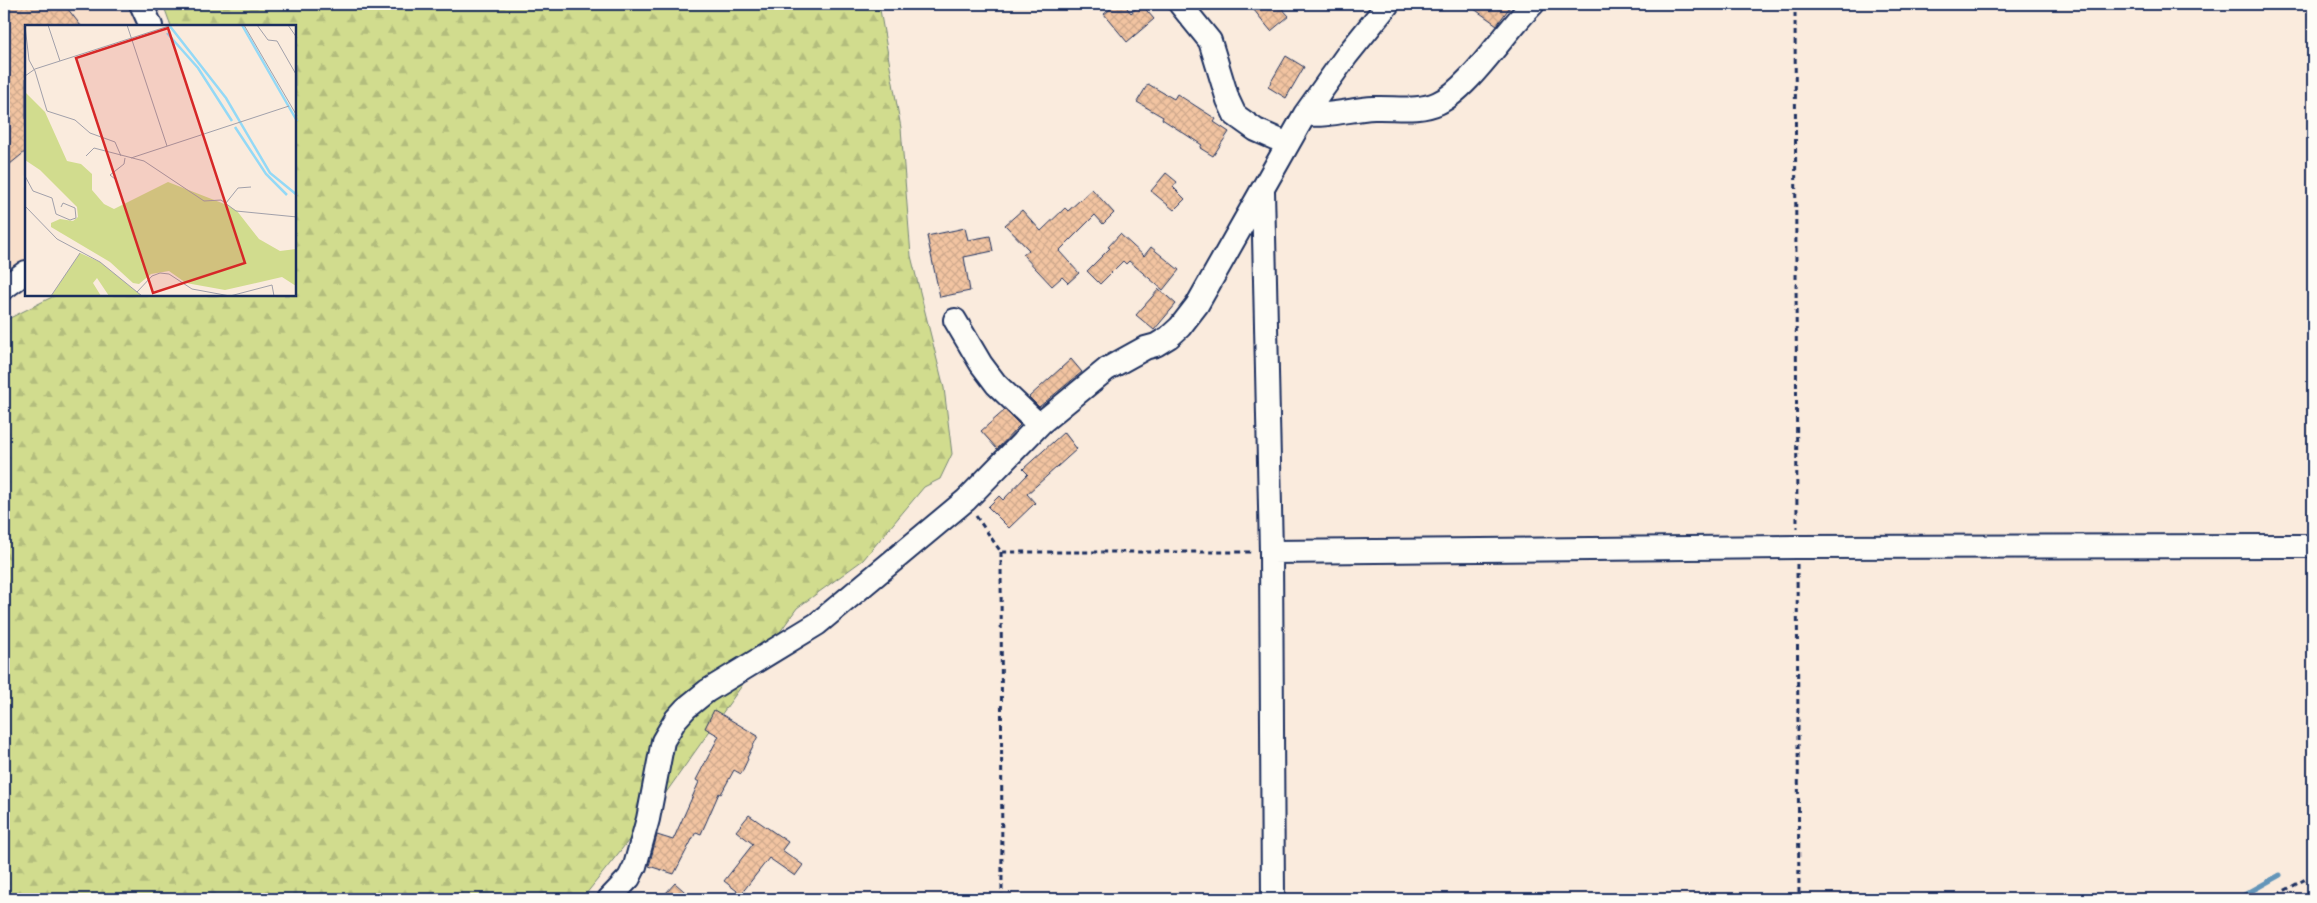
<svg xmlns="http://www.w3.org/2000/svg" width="2317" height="903" font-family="'Indie Flower',sans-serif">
  <defs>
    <pattern id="forest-firs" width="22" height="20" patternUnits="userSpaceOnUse" patternTransform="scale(1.25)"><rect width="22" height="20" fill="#d1dc8e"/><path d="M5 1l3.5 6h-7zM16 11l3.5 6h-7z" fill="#b3bd7d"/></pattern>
    <pattern id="building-cross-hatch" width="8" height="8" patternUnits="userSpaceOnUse" patternTransform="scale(1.25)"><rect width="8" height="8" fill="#f2c4a1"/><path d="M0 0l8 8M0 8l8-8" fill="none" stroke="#cfa98d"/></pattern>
  </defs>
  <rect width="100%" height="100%" fill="#faebdd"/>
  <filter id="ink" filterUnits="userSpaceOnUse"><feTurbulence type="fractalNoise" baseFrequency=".02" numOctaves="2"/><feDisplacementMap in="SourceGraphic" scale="10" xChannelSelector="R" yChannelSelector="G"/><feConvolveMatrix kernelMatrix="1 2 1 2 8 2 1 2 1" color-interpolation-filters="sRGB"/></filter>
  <g filter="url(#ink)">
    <path fill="#f8dfcb" d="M4,4H141L151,26H26V272L4,288Z"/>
    <path fill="url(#forest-firs)" stroke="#768676" d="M163,4H879L901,128L911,256L944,388L952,454L940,479L924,487L863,560L797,608L660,801L582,899H4V321L56,295H295V26H171Z"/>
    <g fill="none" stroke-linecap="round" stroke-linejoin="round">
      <path stroke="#6495b9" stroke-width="5" d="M2237,899L2280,875"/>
    </g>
    <path fill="url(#building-cross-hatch)" stroke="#1b2f5e" d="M4,4H64L81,26H26V151L4,169Z
      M1117,4H1124L1131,13L1141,4L1154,19L1127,42L1104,14Z
      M1249,4H1278L1289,16L1271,31Z
      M1467,4H1512L1497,25Z
      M1286,56L1304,67L1286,98L1268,87Z
      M1148,84L1174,99L1177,94L1216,119L1214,122L1229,132L1213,156L1200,148L1202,145L1162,119L1163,117L1137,102Z
      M1166,173L1177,182L1173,187L1185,199L1174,210L1151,191Z
      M1092,189L1114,213L1103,224L1095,215L1059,251L1079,273L1068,283L1062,277L1052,286L1023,255L1029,250L1005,225L1022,210L1041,231L1065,208L1068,211Z
      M965,228L968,240L990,236L993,251L964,257L970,291L940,297L927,236Z
      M1120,234L1144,256L1151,247L1179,270L1163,290L1129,261L1126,264L1123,261L1100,284L1087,271L1110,248L1108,247Z
      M1159,289L1176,304L1154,330L1136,315Z
      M1071,359L1082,372L1039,407L1029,397Z
      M1005,410L1020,425L997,449L981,431Z
      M1064,432L1077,449L1027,494L1035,503L1009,528L988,507L999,496L1003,500L1028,474L1023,469Z
      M714,710L758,736L747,758L748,759L741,774L734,770L721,794L719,793L701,834L696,832L674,874L649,866L657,835L673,840L699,782L696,780L719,736L705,728Z
      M749,815L788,842L782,850L803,865L795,876L769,858L741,894L724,881L753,844L736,831Z
      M675,883L693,899H673L666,893Z"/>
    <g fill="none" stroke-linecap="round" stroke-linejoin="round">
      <g stroke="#1b2f5e" stroke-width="26">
        <path id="minor" d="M141,4L151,26
          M1180,4L1210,41L1228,100L1235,115L1256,130L1288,144
          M1305,114C1328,117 1351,109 1374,108C1394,107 1419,112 1438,103C1469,89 1506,30 1533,4
          M1263,190L1271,552L1273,899
          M4,288L26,272
          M955,320L981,364L996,384L1039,425
          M1271,552L1797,547L2313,546
          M609,899L629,878L635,866L648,819L663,741L676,719L686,708L707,691L817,624L966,500L1041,423L1107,369L1145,348L1156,345L1169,337L1180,327L1197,305L1305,114L1347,55L1388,4"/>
      </g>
      <path stroke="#1b2f5e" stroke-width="3" stroke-dasharray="5 4" stroke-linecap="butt" d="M1795,4L1797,528
        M976,516L1001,552H1253
        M1001,552L1002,899
        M1797,564L1799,899
        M2269,899L2313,875"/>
      <use href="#minor" stroke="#fdfcf7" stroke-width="22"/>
    </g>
  </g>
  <g transform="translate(25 25)">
    <rect width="271" height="271" fill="#faebdd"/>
    <path d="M0,67L20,87L42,136L56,139L67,149V165L79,179L89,184L143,157L202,180L212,186L234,214L255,226L271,224V261L257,252L200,265L161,258L144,246L126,249L114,259L108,258L85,237L26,202V198L35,194L48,196L53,192L52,182L15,145L0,135ZM55,228L75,237L117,271H84L72,253L68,258L76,271H26Z" fill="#d1dc8e"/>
    <path fill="none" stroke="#94d9f6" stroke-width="2.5" d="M144,0L201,73L245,148L272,170M217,0L272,96M142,8L173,43L207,96M210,102L241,149L262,170"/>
    <path fill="none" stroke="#a1a0aa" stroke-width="1" d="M23,0L35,36M102,0L142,121M219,0L272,91M232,0L243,15L252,16L272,51M263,0L272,13M0,1L4,35L10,46L22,86L50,95L65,108L90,117L96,131M0,51L10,44L147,0M61,131L69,123L119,136L179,176L196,175L211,186L272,192M106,133L264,81M0,151L8,166L27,173L31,189L45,195L51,193L50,183L38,178L36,182M90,154L85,150L99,139L100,133M201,178L213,163L226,162M0,181L32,214L75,237L117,271M112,267L127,251L135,248L144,249L167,264L205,271L247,260L249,271M26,271L55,228"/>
    <path fill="#d62828" fill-opacity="0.15" stroke="#d62828" stroke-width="2.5" d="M143,3L220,238L128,268L51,33Z"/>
    <rect width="271" height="271" fill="none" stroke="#1b2f5e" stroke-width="2.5"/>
  </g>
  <rect width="2317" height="903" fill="none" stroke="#fdfcf7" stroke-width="20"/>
  <rect x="10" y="10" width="2297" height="883" fill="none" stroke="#1b2f5e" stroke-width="2" filter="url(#ink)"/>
</svg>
